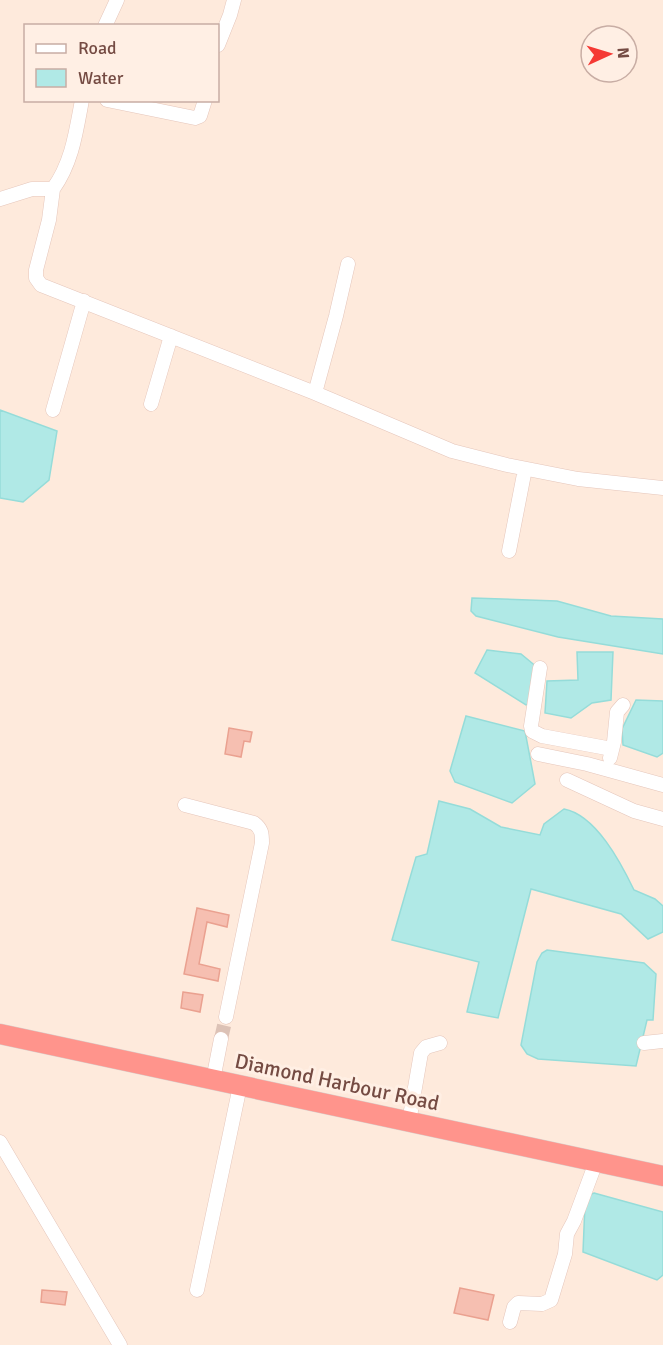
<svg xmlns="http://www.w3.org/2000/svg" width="663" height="1345" font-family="Signika,sans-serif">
  <rect width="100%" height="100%" fill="#feeadc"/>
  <path fill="#b0e9e6" stroke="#95dcd9" stroke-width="1.5" d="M0,410L57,431L49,480L23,502L0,498Z
    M472,598L557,601L611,616L663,619V654L558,637L476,616L471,611Z
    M487,650L521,654L538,668L536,701L526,705L475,673Z
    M577,652H613L611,700L592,703L571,718L545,713L547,681L578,680Z
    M636,700L663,701V753L657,757L623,745L622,729Z
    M466,716L525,731L535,784L512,803L455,782L450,771Z
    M439,801L470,809L501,827L540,835L544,824L564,809C596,815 621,863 634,890L655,899L663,906V932L648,939L621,914L531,889L498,1018L467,1012L479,962L392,940L416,857L427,854Z
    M547,950L644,963L656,974L653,1020H647L636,1066L538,1059L527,1054L521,1045L537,962L542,953Z
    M594,1193L663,1212V1275L657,1280L583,1252L585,1204L587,1196Z"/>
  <path fill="#f6bfb1" stroke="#eaa190" stroke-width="1.5" d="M229,728L252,732L250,742L244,741L241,757L225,754Z
    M197,908L229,915L227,927L207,922L199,964L220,969L218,981L184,974Z
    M183,992L203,995L200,1012L181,1008Z
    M460,1288L494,1295L488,1320L454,1313Z
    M42,1290L67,1292L65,1305L41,1302Z"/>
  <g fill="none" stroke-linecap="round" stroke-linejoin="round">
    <path stroke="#dcc2b6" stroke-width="14" stroke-dasharray="14 7" stroke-linecap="butt" d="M221,1039L226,1017"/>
    <g stroke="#e5c6bb" stroke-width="15">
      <path id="minor" d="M105,26L117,0
        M218,45L230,15L234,0
        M107,100L195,118L200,116L205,100
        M53,189L49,220L36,270V278L41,285L315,393L452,451L507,465L578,479L663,488
        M0,199L32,189H53C72,163 76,132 82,100
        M315,393L336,316L348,264
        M151,404L171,336
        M53,410L84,301
        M509,551L525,469
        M540,668L531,726L532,731L542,736L612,749
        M538,754L587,764L663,785
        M610,758L614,742L617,712L623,705
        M567,780L634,811L663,819
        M185,805L254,823C262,829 262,834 262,843L226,1017
        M644,1043L663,1041
        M213,1080L221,1039
        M409,1122L421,1053L426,1047L440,1043
        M0,1142L120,1345
        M197,1290L240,1086
        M510,1322L514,1307L518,1303L542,1304L551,1300L565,1254L567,1234L574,1221L596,1162"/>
    </g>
    <g stroke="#d8cdca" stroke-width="21">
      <path id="highway" d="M0,1034L663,1176"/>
    </g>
    <use href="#minor" stroke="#fff" stroke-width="14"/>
    <use href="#highway" stroke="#ff948c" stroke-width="20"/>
  </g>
  <g text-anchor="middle" stroke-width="6" stroke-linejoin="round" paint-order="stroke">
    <g font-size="21" fill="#754b43" stroke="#ffefe4">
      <text transform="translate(337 1082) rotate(12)" y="7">Diamond Harbour Road</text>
    </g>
  </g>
  <rect x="24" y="24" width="195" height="78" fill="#ffefe4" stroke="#c8ada4" stroke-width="1.5"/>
  <rect x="36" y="44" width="30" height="9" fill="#ffffff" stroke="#c8ada4" stroke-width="1.5"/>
  <text x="78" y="54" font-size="18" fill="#754b43">Road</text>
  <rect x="36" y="69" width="30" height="18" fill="#b0e9e6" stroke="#c8ada4" stroke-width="1.5"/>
  <text x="78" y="84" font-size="18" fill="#754b43">Water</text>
  <g transform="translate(609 54) rotate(86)"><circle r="28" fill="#ffefe4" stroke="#c8ada4" stroke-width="1.5"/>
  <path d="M0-4.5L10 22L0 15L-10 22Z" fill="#f53934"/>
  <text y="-9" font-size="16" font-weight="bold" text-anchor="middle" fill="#754b43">N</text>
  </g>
</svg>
